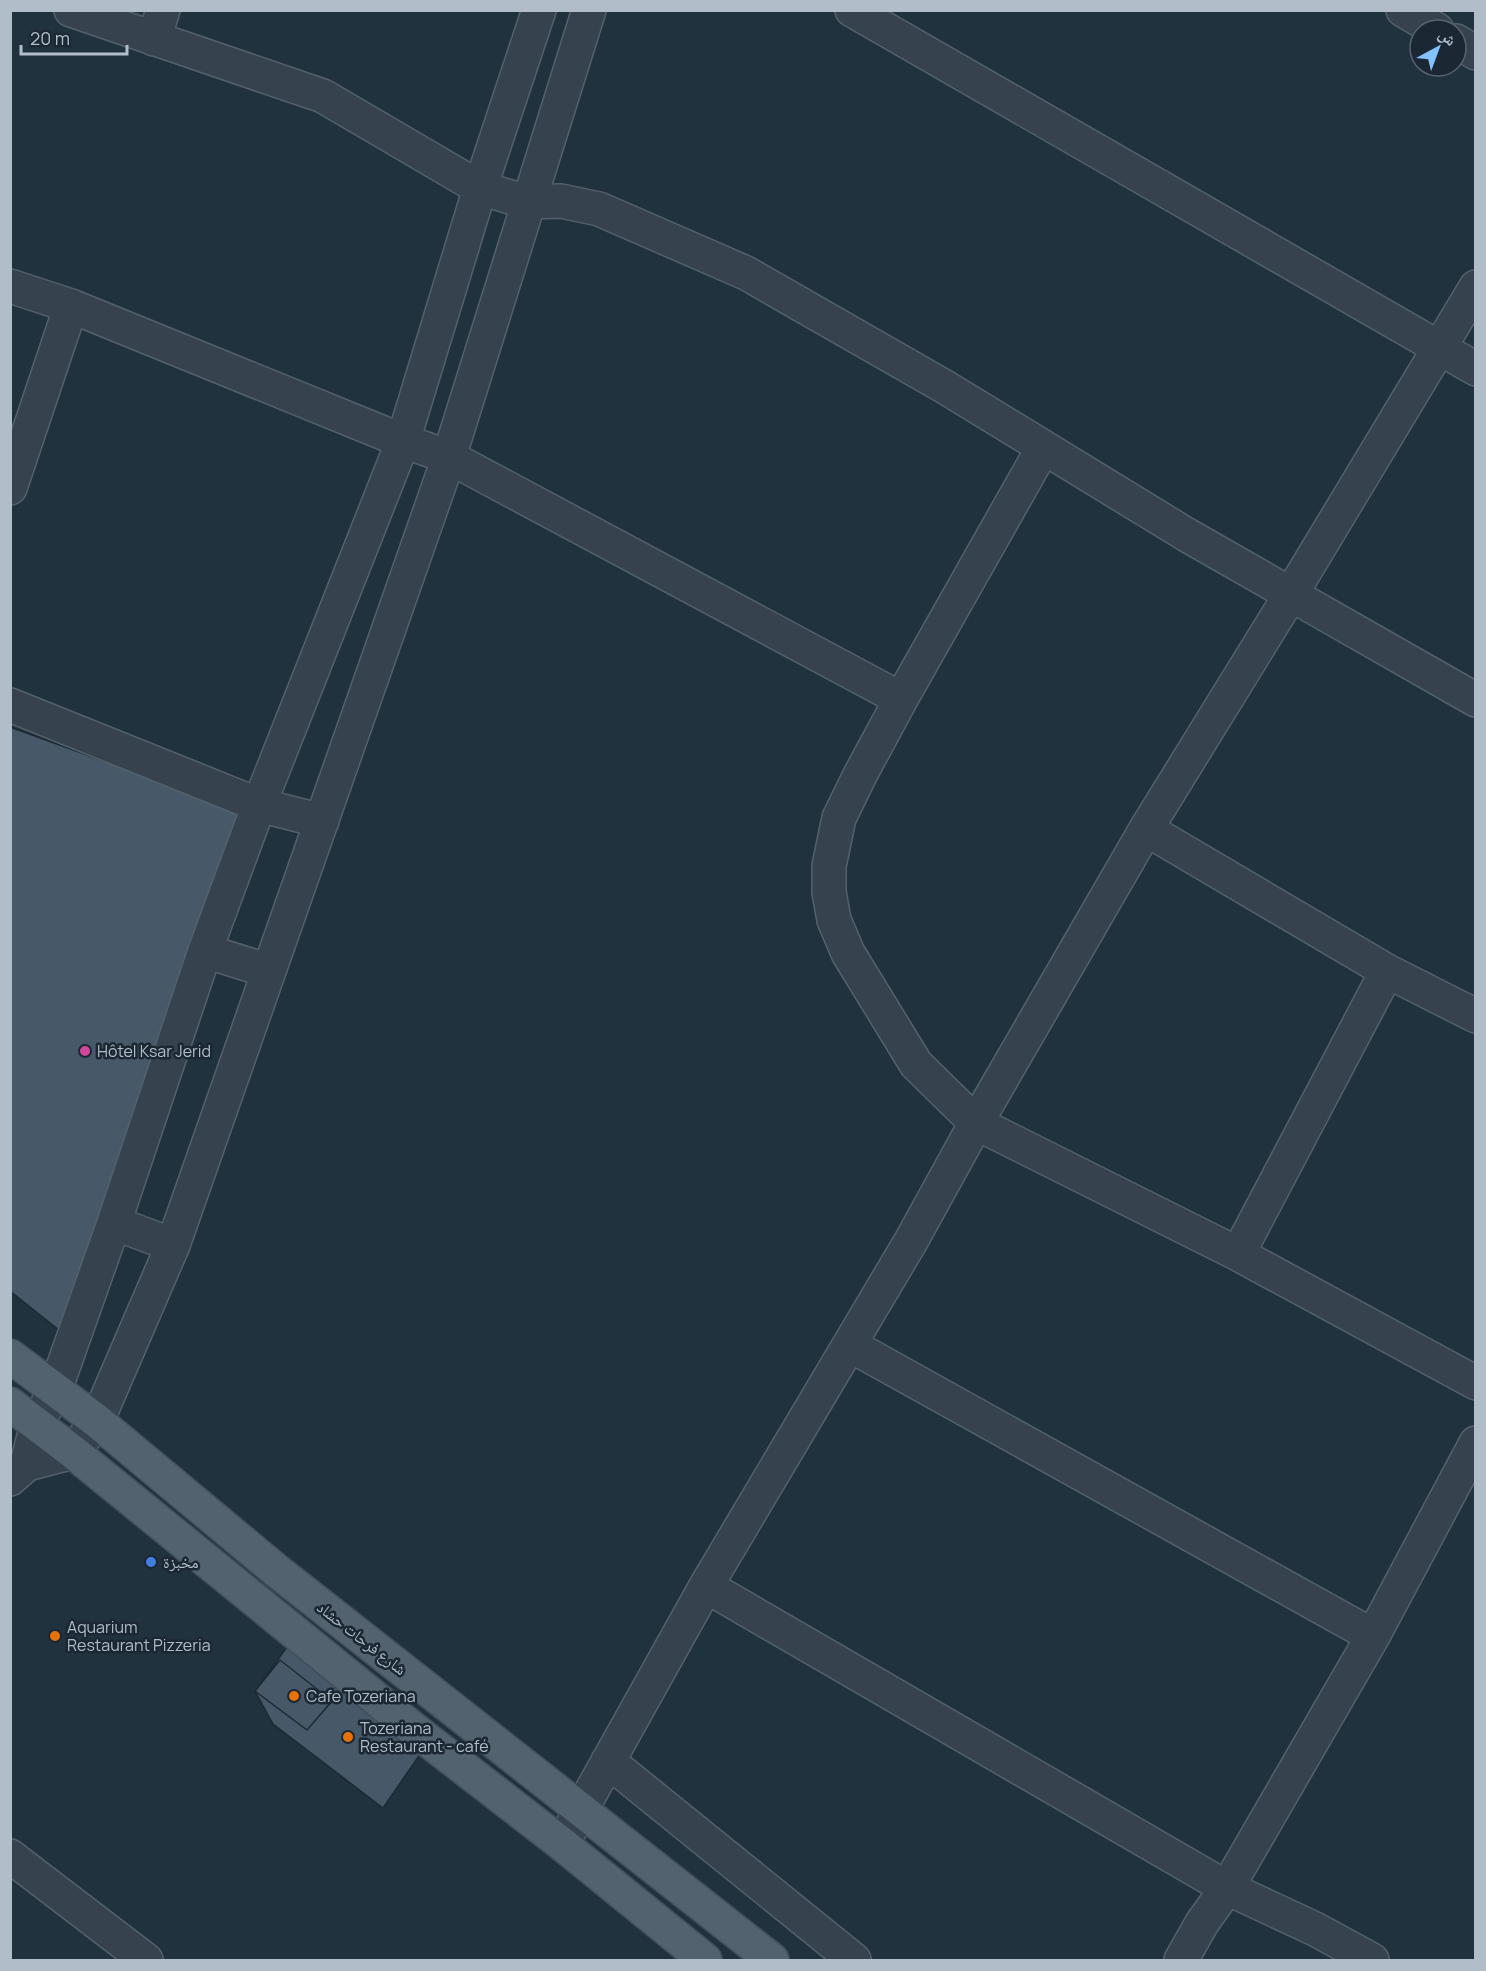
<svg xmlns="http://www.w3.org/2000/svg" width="1486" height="1971" font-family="Manrope,'Noto Naskh Arabic',sans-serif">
  <rect width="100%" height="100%" fill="#21323f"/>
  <path fill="#475968" stroke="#1d2a35" stroke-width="1.5" d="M10,727L244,812L59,1330L10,1291Z
    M290,1643L423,1750L383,1808L273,1724L255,1691Z
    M280,1660L332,1701L307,1730L255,1691Z"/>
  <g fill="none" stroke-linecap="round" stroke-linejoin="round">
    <g stroke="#54616c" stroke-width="36">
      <path id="minor" d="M71,10L323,96L480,188L527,202L561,201L599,209L746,273L945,387L1187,535L1476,700
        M852,10L1476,369
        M1403,10L1437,30
        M154,39L163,10
        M1456,41L1476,53
        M10,286L71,306L403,441L449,457L901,699
        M1043,448L901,699L860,775L839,818L829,866V892L834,920L848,953L916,1064L976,1123L1238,1254L1476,1383
        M10,488L71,306
        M10,705L259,805L322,821
        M1146,829L1387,971L1476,1016
        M1238,1254L1387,971
        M850,1345L1373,1636
        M10,1479L27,1464
        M706,1586L1227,1888L1315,1929L1372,1960
        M608,1761L854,1960
        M562,1844L706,1586L911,1241L976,1123L1146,829L1291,594L1476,287
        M10,1856L146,1960
        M1181,1960L1202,1923L1227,1888L1373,1636L1476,1443"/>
    </g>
    <g stroke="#54616c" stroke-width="36">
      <path id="tertiary" d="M539,10L480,188L403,441L259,805L205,951L114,1223L55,1390L37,1424L27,1464L73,1452L97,1421L173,1245L449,457L589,10
        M205,951L269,971
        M114,1223L173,1245"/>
    </g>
    <g stroke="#424f5a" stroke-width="36">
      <path id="primary" d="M10,1356L97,1421L277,1571L772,1960
        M10,1404L73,1452L416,1731L562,1844L705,1960"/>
    </g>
    <use href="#minor" stroke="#36434e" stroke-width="33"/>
    <use href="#tertiary" stroke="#36434e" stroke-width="33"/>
    <use href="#primary" stroke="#53626f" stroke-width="33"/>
  </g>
  <circle fill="#d1479c" stroke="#1b2833" stroke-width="2" cx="85" cy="1051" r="6"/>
  <circle fill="#3f7fe0" stroke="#1b2833" stroke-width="2" cx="151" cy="1562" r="6"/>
  <g fill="#e8710a" stroke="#1b2833" stroke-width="2">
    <circle cx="55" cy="1636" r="6"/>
    <circle cx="294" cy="1696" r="6"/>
    <circle cx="348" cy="1737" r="6"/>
  </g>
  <g text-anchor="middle" stroke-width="5" stroke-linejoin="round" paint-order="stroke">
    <g font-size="16" fill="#b1beca" stroke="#1b2833" text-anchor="start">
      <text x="97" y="1057">Hôtel Ksar Jerid</text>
      <text x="163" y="1568">مخبزة</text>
      <text x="67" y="1633">Aquarium<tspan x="67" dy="18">Restaurant Pizzeria</tspan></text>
      <text x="306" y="1702">Cafe Tozeriana</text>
      <text x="360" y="1734">Tozeriana<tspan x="360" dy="18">Restaurant - café</tspan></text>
    </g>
    <g font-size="16" fill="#b1beca" stroke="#1b2833">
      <text transform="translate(362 1638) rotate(38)" y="6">شارع فرحات حشاد</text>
    </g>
  </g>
  <rect width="1486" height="1971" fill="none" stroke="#b1beca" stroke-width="24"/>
  <g transform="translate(1438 48) rotate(41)"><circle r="28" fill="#1b2833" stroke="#57646f" stroke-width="1.5"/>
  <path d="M0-4.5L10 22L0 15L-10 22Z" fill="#81c2ff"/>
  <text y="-9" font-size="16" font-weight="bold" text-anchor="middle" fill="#b1beca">ش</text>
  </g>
  <path d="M21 45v9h106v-9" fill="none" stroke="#b1beca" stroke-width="3"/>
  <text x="30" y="45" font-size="18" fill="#b1beca" stroke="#1b2833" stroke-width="4.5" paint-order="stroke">20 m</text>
</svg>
